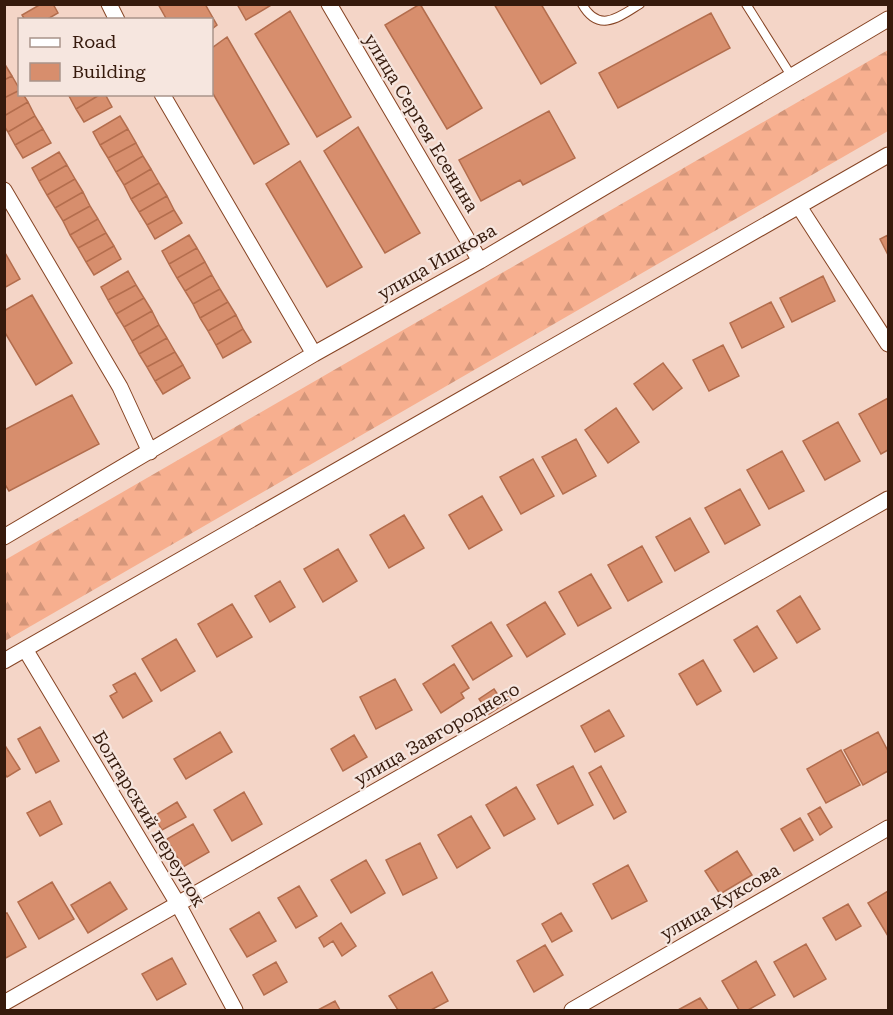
<svg xmlns="http://www.w3.org/2000/svg" width="893" height="1015" font-family="'Roboto Serif',serif">
  <defs>
    <pattern id="forest-firs" width="22" height="20" patternUnits="userSpaceOnUse" patternTransform="scale(1.5)"><rect width="22" height="20" fill="#f7af8f"/><path d="M5 1l3.5 6h-7zM16 11l3.5 6h-7z" fill="#d4967a"/></pattern>
  </defs>
  <rect width="100%" height="100%" fill="#f4d5c7"/>
  <path fill="url(#forest-firs)" d="M888,50V131L5,641V560Z"/>
  <path fill="#d78e6d" stroke="#b36d4d" stroke-width="1.5" d="M41,4H53L58,13L46,20H25L22,15Z
    M158,4H205L217,25L212,29V20H167Z
    M237,4H273L246,20Z
    M420,4L482,108L447,129L385,25Z
    M494,4H541L576,63L541,84Z
    M290,11L351,117L317,137L255,34Z
    M711,13L730,48L618,108L599,73Z
    M227,37L289,144L254,164L212,92V48Z
    M4,63L12,76L4,80Z
    M12,76L20,90L4,98V80Z
    M20,90V94H23L28,102L4,116V98Z
    M71,94H101L76,109L69,96Z
    M101,94H105L112,107L84,122L76,109Z
    M28,102L35,116L8,132L4,126V116Z
    M549,111L575,158L523,185L520,180L481,201L459,160Z
    M35,116L43,129L15,145L8,132Z
    M120,116L128,129L100,145L93,132Z
    M358,127L420,233L385,253L324,151Z
    M43,129L51,143L23,158L15,145Z
    M128,129L136,143L108,158L100,145Z
    M136,143L143,156L116,172L108,158Z
    M59,152L67,165L39,181L32,168Z
    M143,156L151,169L124,185L116,172Z
    M300,161L362,267L327,287L266,184Z
    M67,165L75,179L47,195L39,181Z
    M151,169L159,183L131,199L124,185Z
    M75,179L83,192L55,208L47,195Z
    M159,183L167,196L139,212L131,199Z
    M83,192L90,206L63,221L55,208Z
    M167,196L174,210L147,225L139,212Z
    M90,206L98,219L70,235L63,221Z
    M174,210L182,223L155,239L147,225Z
    M98,219L106,233L78,248L70,235Z
    M106,233L114,246L86,262L78,248Z
    M189,235L197,248L169,264L162,251Z
    M888,235V255L880,239Z
    M114,246L121,259L94,275L86,262Z
    M197,248L205,262L177,278L169,264Z
    M4,251L20,279L4,288Z
    M205,262L212,275L185,291L177,278Z
    M128,271L136,285L108,300L101,287Z
    M212,275L220,289L193,304L185,291Z
    M823,276L835,301L792,322L780,298Z
    M136,285L144,298L116,314L108,300Z
    M220,289L228,302L200,318L193,304Z
    M32,295L72,363L36,385L4,331V311Z
    M144,298L152,311L124,327L116,314Z
    M228,302L236,315L208,331L200,318Z
    M771,302L784,327L742,348L730,323Z
    M152,311L159,325L132,341L124,327Z
    M236,315L243,329L216,345L208,331Z
    M159,325L167,338L139,354L132,341Z
    M243,329L251,342L223,358L216,345Z
    M167,338L175,352L147,367L139,354Z
    M723,345L739,376L709,391L693,360Z
    M175,352L183,365L155,381L147,367Z
    M663,363L682,388L653,410L634,384Z
    M183,365L190,378L163,394L155,381Z
    M72,395L99,444L9,491L4,483V430Z
    M888,398V450L881,454L859,414Z
    M616,408L639,442L608,463L585,430Z
    M838,422L860,461L825,480L803,441Z
    M576,439L596,476L563,494L542,457Z
    M782,451L804,491L769,509L747,470Z
    M533,459L554,496L521,514L500,477Z
    M740,489L760,525L725,544L705,508Z
    M482,496L502,530L469,549L449,515Z
    M404,515L424,548L389,568L370,535Z
    M690,518L709,552L675,571L656,537Z
    M642,546L662,582L628,601L608,565Z
    M338,549L357,581L323,602L304,569Z
    M591,574L611,608L578,626L559,592Z
    M280,581L295,607L270,622L255,596Z
    M800,596L820,629L797,643L777,611Z
    M545,602L565,634L527,657L507,625Z
    M232,604L252,637L217,657L198,624Z
    M491,622L512,656L473,680L452,646Z
    M757,626L777,658L754,672L734,640Z
    M176,639L195,671L161,691L142,659Z
    M703,660L721,691L697,705L679,674Z
    M454,664L469,688L461,693L464,698L441,713L423,684Z
    M135,673L152,701L123,718L110,696L117,692L113,685Z
    M395,679L412,710L376,729L360,697Z
    M494,689L500,698L507,693L511,700L489,714L479,699Z
    M609,710L624,736L595,752L581,726Z
    M40,727L59,761L36,773L18,739Z
    M220,732L232,752L186,779L174,759Z
    M878,732L888,751V771L863,785L844,750Z
    M354,735L367,757L343,771L331,749Z
    M4,744L20,769L7,777L4,773Z
    M841,750L860,785L826,803L807,769Z
    M573,766L593,805L558,824L537,785Z
    M601,766L626,812L614,819L589,773Z
    M516,787L535,819L504,836L486,805Z
    M244,792L262,824L232,841L214,810Z
    M50,801L62,824L40,836L27,813Z
    M177,802L186,817L162,830L154,816Z
    M820,807L832,827L820,835L808,814Z
    M471,816L490,848L457,868L438,835Z
    M800,818L813,840L794,851L781,829Z
    M193,824L209,852L183,867L167,839Z
    M420,843L437,878L403,895L386,860Z
    M737,851L752,875L720,894L705,871Z
    M366,860L385,893L351,913L331,880Z
    M628,865L647,901L612,919L593,884Z
    M52,882L74,919L39,939L18,902Z
    M110,882L127,909L88,933L71,905Z
    M299,886L317,916L296,928L278,898Z
    M888,891V936L868,903Z
    M848,904L861,926L836,940L823,918Z
    M259,912L276,941L247,957L230,929Z
    M7,913L26,947L4,959V914Z
    M561,913L572,931L552,942L542,924Z
    M341,923L356,946L342,956L333,941L324,947L319,938Z
    M806,944L826,979L794,997L774,962Z
    M545,945L563,975L534,992L517,961Z
    M172,958L186,984L157,1000L142,974Z
    M756,961L775,995L748,1010H739L722,981Z
    M276,962L287,982L264,995L253,975Z
    M432,972L448,1001L431,1010H398L389,996Z
    M700,998L708,1010H678Z
    M335,1001L340,1010H318Z"/>
  <g fill="none" stroke-linecap="round" stroke-linejoin="round">
    <g stroke="#864424" stroke-width="10">
      <path id="service" d="M582,4C599,34 619,17 640,4
        M746,4L792,77"/>
    </g>
    <g stroke="#864424" stroke-width="17">
      <path id="minor" d="M109,4L117,20
        M329,4L480,261
        M162,94L314,354
        M4,190L120,387L150,452
        M800,208L888,344
        M4,537L314,354L480,261L888,19
        M25,649L178,904L235,1010
        M4,661L888,155
        M4,1003L888,499
        M572,1010L888,828"/>
    </g>
    <use href="#service" stroke="#fff" stroke-width="8"/>
    <use href="#minor" stroke="#fff" stroke-width="15"/>
  </g>
  <g text-anchor="middle" stroke-width="4.5" stroke-linejoin="round" paint-order="stroke">
    <g font-size="18" fill="#361a0c" stroke="#f6e6df">
      <text transform="translate(421 123) rotate(59)" y="6">улица Сергея Есенина</text>
      <text transform="translate(437 262) rotate(-30)" y="6">улица Ишкова</text>
      <text transform="translate(437 734) rotate(-30)" y="6">улица Завгороднего</text>
      <text transform="translate(149 819) rotate(59)" y="6">Болгарский переулок</text>
      <text transform="translate(720 902) rotate(-30)" y="6">улица Куксова</text>
    </g>
  </g>
  <rect width="893" height="1015" fill="none" stroke="#361a0c" stroke-width="12"/>
  <rect x="18" y="18" width="195" height="78" fill="#f6e6df" stroke="#a9948b" stroke-width="1.5"/>
  <rect x="30" y="38" width="30" height="9" fill="#ffffff" stroke="#a9948b" stroke-width="1.5"/>
  <text x="72" y="48" font-size="18" fill="#361a0c">Road</text>
  <rect x="30" y="63" width="30" height="18" fill="#d78e6d" stroke="#a9948b" stroke-width="1.5"/>
  <text x="72" y="78" font-size="18" fill="#361a0c">Building</text>
</svg>
